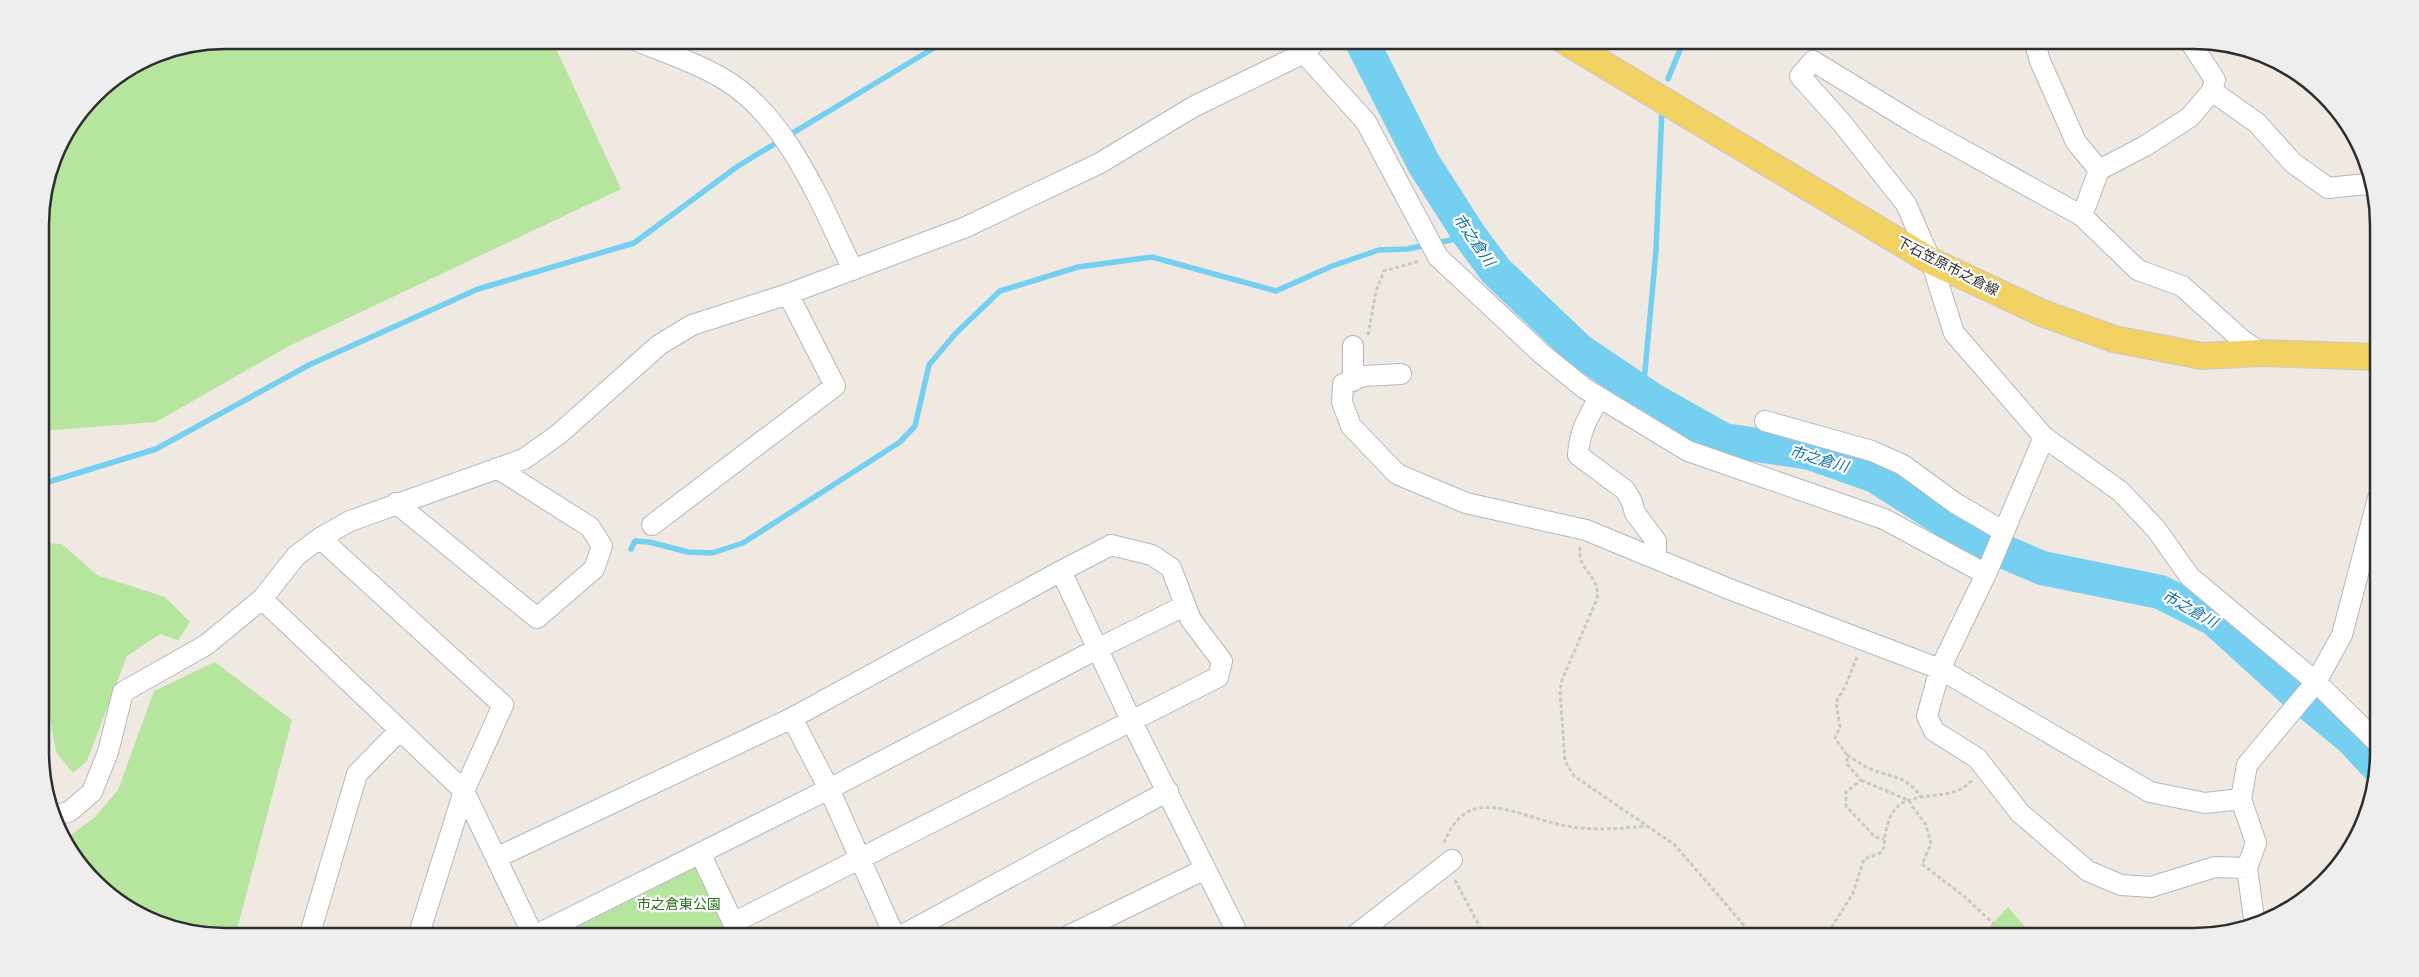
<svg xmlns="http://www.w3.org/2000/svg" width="2419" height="977" font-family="'Exo 2','Noto Sans JP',sans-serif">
  <rect width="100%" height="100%" fill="#efe9e1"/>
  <path fill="#b6e59e" d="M225,40H552L621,189L289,346L156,422L42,431L40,212L59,143L103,86L154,54Z
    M42,543L62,544L97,575L165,597L190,622L178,640L160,634L127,656L87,761L73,773L56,752L43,678Z
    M215,662L292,720L235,937L165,927L122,906L99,886L97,870L76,859L67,838L95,817L118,790L154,691Z
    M694,858L733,937H548Z
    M2008,907L2034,937H1980Z"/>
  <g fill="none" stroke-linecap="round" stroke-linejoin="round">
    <path stroke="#75cff0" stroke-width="5.5" d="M1668,79L1684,40
      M1643,393L1656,251L1662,108
      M42,484L156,449L309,365L478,289L634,243L738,166L947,40
      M631,549L635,541L649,542L688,552L712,553L743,543L900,442L915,426L929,365L956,333L1000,291L1078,267L1152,257L1276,291L1332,266L1379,250L1407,249L1470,236"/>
    <path stroke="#75cff0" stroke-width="34" d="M1361,40L1424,164L1470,236L1496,271L1579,350L1653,400L1724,440L1810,453L1875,476L1974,539L2042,568L2160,592L2214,619L2291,689L2351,738L2377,766"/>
    <g stroke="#b4b7c1" stroke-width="22">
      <path id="minor" d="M635,40C663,52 695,62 722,78C787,115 822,206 853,270
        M2034,40L2040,61L2076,142L2099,170L2082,216
        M2189,40L2215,80L2212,91L2257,123L2293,163L2328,188L2366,184L2373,187
        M1304,53L1366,122L1438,257L1542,354L1584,388L1688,451L1884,519L1986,574
        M2099,170L2145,146L2190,117L2212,91
        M1353,346V381
        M2261,353L2241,339L2182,286L2138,270L2082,216L1916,124L1813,61L1800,76L1842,123L1906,204L1931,261L1954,333L2044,437L2120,491L2156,529L2190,577L2316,682L2379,744
        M1401,374L1364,376L1343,384L1342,402L1351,426L1397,474L1466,503L1586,530L1729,589L1940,669L2150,792L2205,803L2241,799
        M1599,398C1588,417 1579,433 1578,455L1625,490L1632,502L1635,513L1656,541V558
        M1765,421L1872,451L1903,465L1955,503L2003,531
        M2044,437L1986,574L1940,669L1927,716L1934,731L1977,758L2020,813L2088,871L2121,885L2151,887L2215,867L2247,868
        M396,503L537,618L594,569L602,546L590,527L497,468
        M652,525L835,386L788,294
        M320,538L503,705L464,791L418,937
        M262,599L464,791L534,937
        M792,718L829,789L895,937
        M53,817L70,811L92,792L108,752L123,692L206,645L262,599L296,556L320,538L350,521L524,459L559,434L659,345L692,325L788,294L966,227L1100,163L1193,107L1304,53L1317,40
        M700,853L740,937
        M498,857L792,718L1061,571L1131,720L1235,928L1233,937
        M733,923L1218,677L1222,661L1191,620L1171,568L1152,555L1111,545L1061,571
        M2255,926L2247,868L2256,843L2241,799L2247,765L2316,682L2342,635L2378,498
        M534,936L829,789L1097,649L1184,606
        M309,937L357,774L400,730
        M899,937L1168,791
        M1066,937L1205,869
        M1353,937L1452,860"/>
    </g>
    <g stroke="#c9c9c9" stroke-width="28">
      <path id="major" d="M1563,40L1931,261L2042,313L2114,339L2202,356L2261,353L2378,357"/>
    </g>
    <path stroke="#c9c9c9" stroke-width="3" stroke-dasharray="4 2.5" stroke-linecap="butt" d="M1368,335L1376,291L1384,271L1420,261
      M1580,547C1577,572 1601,575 1597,599L1562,680L1560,690L1565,761L1574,776L1675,845L1754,937
      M1857,657L1845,687L1836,702L1840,727L1835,738L1847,755V764L1861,780L1846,792V806L1875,837L1884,839
      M1847,755C1855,760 1863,766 1871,769C1893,778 1907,776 1921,797
      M1861,780L1908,800L1926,825L1931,844L1922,864L1965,897L2008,937
      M1444,843C1467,782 1516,816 1562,825C1589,831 1618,829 1646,826
      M1455,880L1485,937
      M1823,937L1828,933L1853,893L1864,859L1880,853L1885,846C1884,836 1886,830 1889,820C1902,783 1950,807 1972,780
      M1996,937L2002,931"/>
    <use href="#minor" stroke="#fff" stroke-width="20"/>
    <use href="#major" stroke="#f2d163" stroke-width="26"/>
  </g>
  <g text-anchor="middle" stroke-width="4.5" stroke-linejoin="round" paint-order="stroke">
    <g font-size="14" fill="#2e2e2e" stroke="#fff">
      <text transform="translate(1948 266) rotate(27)" y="5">下石笠原市之倉線</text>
    </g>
    <g font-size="14" fill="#2c6e1b" stroke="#fff">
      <text x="679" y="909">市之倉東公園</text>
    </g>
    <g font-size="15" font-style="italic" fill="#0d6fa3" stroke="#fff">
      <text transform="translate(1474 240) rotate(55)" y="5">市之倉川</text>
      <text transform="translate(1819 459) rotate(16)" y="5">市之倉川</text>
      <text transform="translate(2190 609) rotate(29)" y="5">市之倉川</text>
    </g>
  </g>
  <path d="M0 0H2419V977H0ZM225 49H2194A176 176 0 0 1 2370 225V752A176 176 0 0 1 2194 928H225A176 176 0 0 1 49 752V225A176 176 0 0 1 225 49Z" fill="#eee" fill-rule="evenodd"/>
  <path fill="none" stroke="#2e2e2e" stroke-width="2.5" d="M225 49H2194A176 176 0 0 1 2370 225V752A176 176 0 0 1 2194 928H225A176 176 0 0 1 49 752V225A176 176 0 0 1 225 49Z"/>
</svg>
